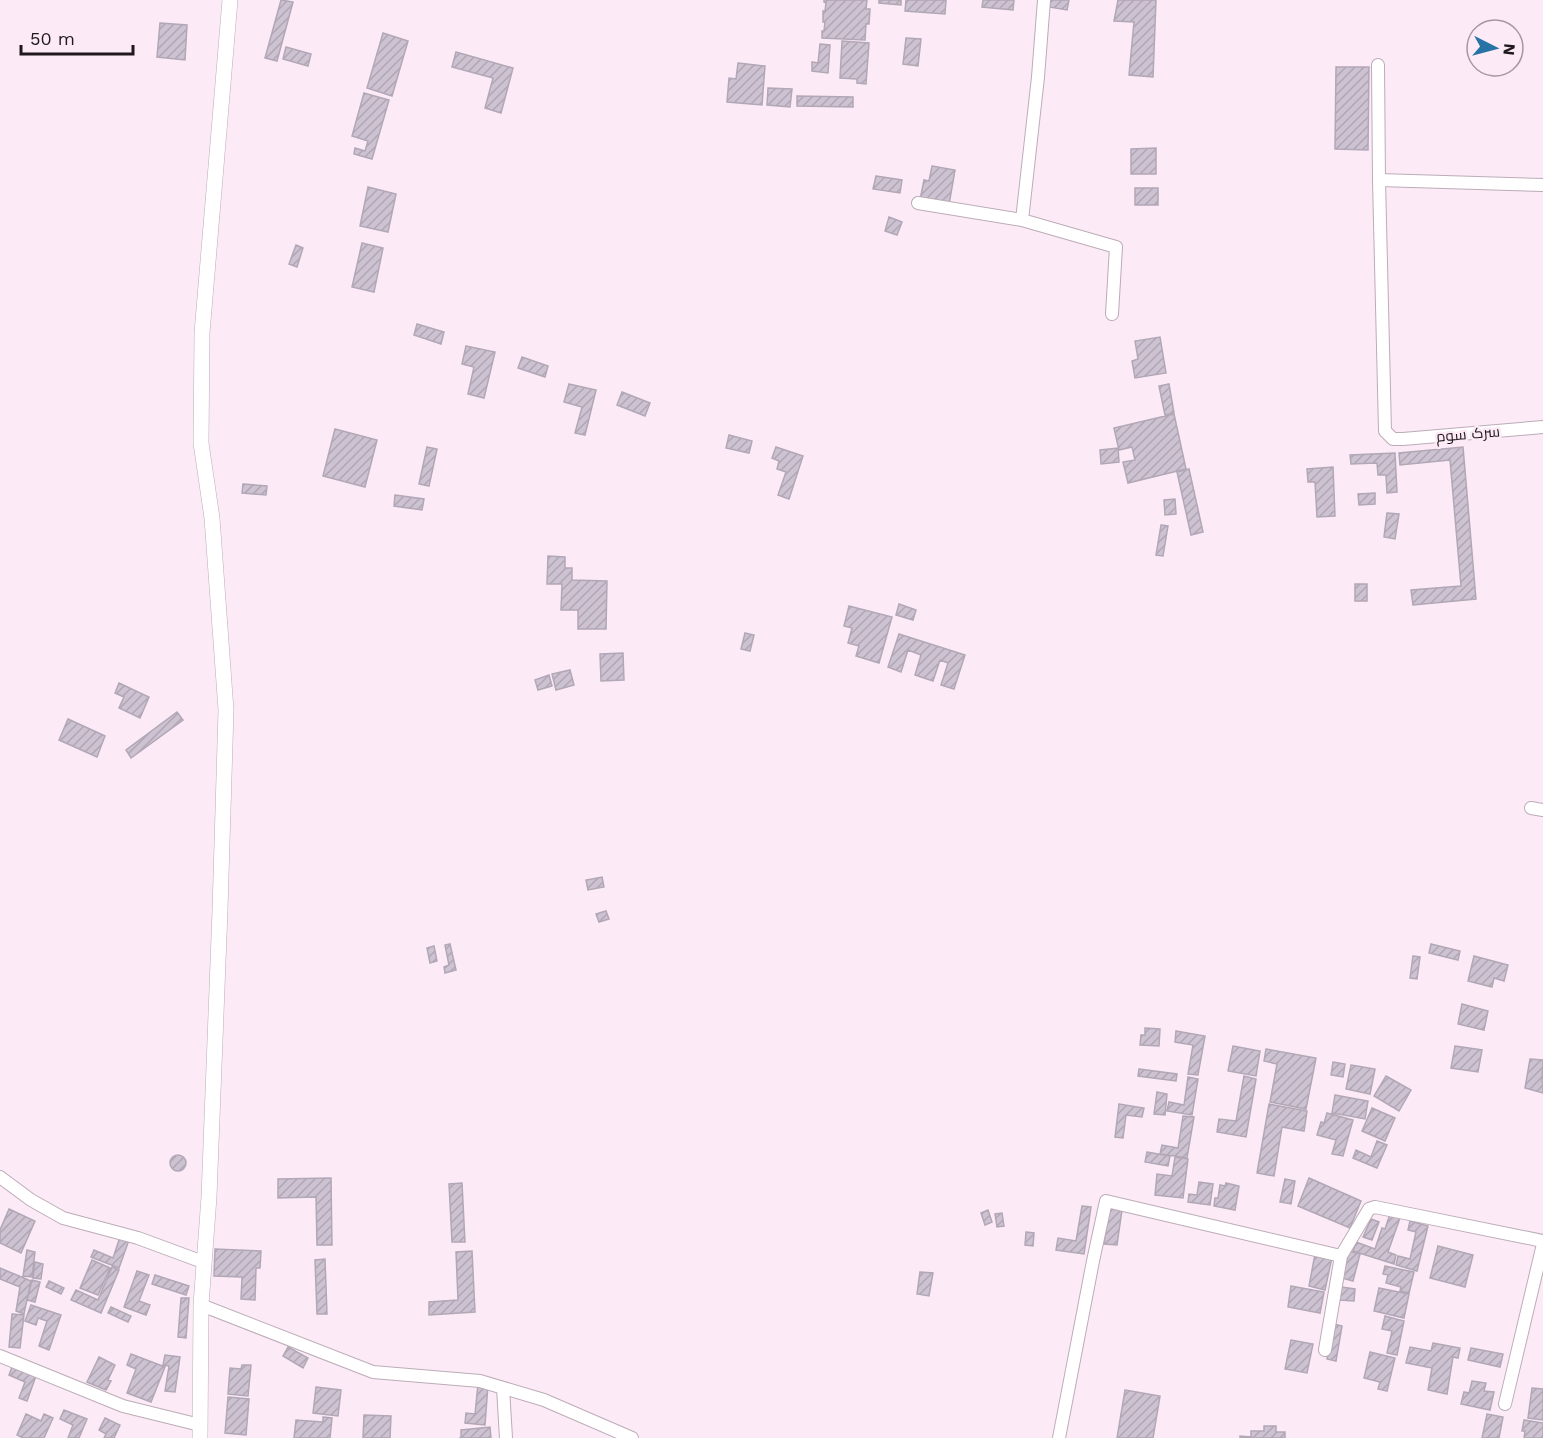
<svg xmlns="http://www.w3.org/2000/svg" width="1543" height="1438" font-family="'Work Sans',Cairo,sans-serif">
  <defs>
    <pattern id="building-hatch" width="6" height="6" patternUnits="userSpaceOnUse" patternTransform="scale(1.5)"><rect width="6" height="6" fill="#cdc2d1"/><path d="M-1 1l2-2M0 6l6-6M5 7l2-2" fill="none" stroke="#b0a6b3"/></pattern>
  </defs>
  <rect width="100%" height="100%" fill="#fcebf7"/>
  <path fill="url(#building-hatch)" stroke="#b2a7b6" stroke-width="1.5" d="M281,0L293,2L277,61L265,58Z
    M824,0H867L866,9H870L869,24H866L865,40L822,38V31H824L825,22H823V11H825L826,3L824,2Z
    M879,0H901V5L879,3Z
    M906,0H946L945,14L905,11Z
    M983,0H1014L1013,10L982,7Z
    M1050,0H1069L1067,10L1049,7Z
    M1118,0H1156L1153,77L1129,75L1134,22L1114,21Z
    M160,23L187,25L185,60L157,57Z
    M383,33L408,41L392,96L367,88Z
    M906,38L921,39L918,66L903,64Z
    M842,41L869,43L866,84L857,83V79L840,78Z
    M820,44L830,45L828,73L812,71V62L818,63Z
    M286,47L311,54L308,66L283,59Z
    M456,52L513,68L501,113L485,108L493,78L452,67Z
    M738,63L765,66L762,105L727,102L729,78L736,79Z
    M1336,67H1369L1368,150L1335,149Z
    M768,88L792,89L790,107L767,105Z
    M364,93L389,100L372,159L354,154L355,148L365,151L368,141L352,136Z
    M797,96L853,97V107L797,106Z
    M1156,148V174H1131V149Z
    M932,166L955,170L949,205L920,200L924,180L929,181Z
    M876,176L902,180L900,193L873,189Z
    M368,187L396,194L388,232L360,226Z
    M1135,188H1158V205H1135Z
    M889,217L902,222L897,235L885,231Z
    M362,243L383,248L374,292L352,287Z
    M296,245L303,248L297,267L289,264Z
    M417,324L444,332L441,344L414,335Z
    M1160,337L1166,373L1135,378L1132,361L1138,359L1135,341Z
    M466,346L495,352L484,398L468,394L474,367L462,364Z
    M522,357L548,366L545,377L518,368Z
    M569,384L596,390L585,435L575,433L582,407L564,402Z
    M1169,384L1174,413L1165,415L1159,386Z
    M622,392L650,403L645,416L617,405Z
    M1174,414L1186,469L1128,483L1123,462L1135,460L1132,447L1119,450L1114,428Z
    M335,429L377,440L365,487L323,476Z
    M729,435L752,441L749,453L726,448Z
    M427,447L437,449L429,486L419,484Z
    M776,447L803,456L789,499L778,495L786,472L777,469L779,461L772,458Z
    M1463,447L1476,599L1413,605L1411,590L1461,586L1450,460L1400,465L1399,453Z
    M1118,448L1119,462L1101,464L1100,450Z
    M1395,453L1397,492L1387,493L1386,475H1378L1377,463L1351,464L1350,455Z
    M1333,467L1335,516L1317,517L1315,482H1308L1307,469Z
    M1189,469L1203,532L1191,535L1177,472Z
    M243,484L267,486L266,495L242,493Z
    M1375,493V504L1359,505L1358,494Z
    M395,495L424,499L422,510L394,506Z
    M1175,499L1176,514L1165,515L1164,500Z
    M1387,513L1399,514L1395,539L1384,537Z
    M1161,525L1168,526L1163,556L1156,555Z
    M548,556L565,557V568H572V580L607,581L606,629H578V610H561L562,584H547Z
    M1355,584H1367V601H1355Z
    M899,604L916,610L913,620L896,615Z
    M849,606L892,617L879,663L856,656L859,646L848,643L852,628L844,626Z
    M745,633L754,635L750,651L741,649Z
    M899,634L965,655L954,689L941,685L948,663L940,660L933,681L915,675L921,655L908,650L901,672L888,667Z
    M623,653L624,680L601,681L600,654Z
    M570,670L574,685L556,690L552,674Z
    M549,675L552,686L538,690L535,680Z
    M119,683L149,697L140,718L119,708L124,697L115,693Z
    M177,712L183,720L131,758L126,750Z
    M68,719L105,736L97,757L59,740Z
    M602,877L604,887L588,890L586,880Z
    M606,911L609,919L599,922L596,914Z
    M450,944L456,970L445,973L444,967L449,965L445,945Z
    M1431,944L1460,951L1458,960L1429,953Z
    M434,946L437,961L430,963L427,948Z
    M1413,956L1420,957L1417,979L1410,978Z
    M1474,956L1508,965L1504,981L1494,978L1492,987L1468,981Z
    M1462,1004L1488,1011L1484,1030L1458,1024Z
    M1145,1028L1160,1029L1159,1046L1140,1045L1141,1035H1145Z
    M1176,1031L1205,1036L1198,1075L1188,1074L1193,1045L1175,1042Z
    M1233,1046L1260,1051L1256,1076L1228,1071Z
    M1455,1046L1482,1050L1478,1072L1451,1068Z
    M1266,1049L1316,1058L1306,1109L1270,1102L1277,1064L1264,1061Z
    M1530,1059L1543,1060L1542,1082L1543,1083V1093L1525,1088Z
    M1333,1062L1345,1064L1343,1077L1331,1075Z
    M1351,1065L1375,1069L1370,1094L1346,1089Z
    M1139,1069L1177,1074L1176,1081L1138,1076Z
    M1244,1076L1256,1079L1246,1137L1217,1132L1219,1119L1236,1121Z
    M1386,1076L1411,1090L1399,1111L1374,1096Z
    M1188,1077L1198,1079L1192,1115L1167,1111L1169,1102L1184,1105Z
    M1157,1092L1167,1094L1165,1115L1154,1114Z
    M1335,1095L1368,1101L1365,1119L1332,1113Z
    M1119,1104L1144,1108L1142,1117L1126,1115L1123,1138L1115,1137Z
    M1269,1104L1307,1111L1304,1131L1282,1127L1274,1176L1257,1173Z
    M1372,1108L1395,1118L1385,1141L1362,1131Z
    M1327,1113L1353,1120L1343,1156L1332,1154L1336,1140L1317,1135L1321,1122L1324,1123Z
    M1183,1116L1194,1117L1187,1158L1160,1154L1162,1145L1178,1148Z
    M1377,1141L1387,1145L1377,1168L1353,1158L1356,1150L1371,1157Z
    M1147,1152L1170,1156L1168,1166L1145,1162Z
    M170 1163a8 8 0 1 1 16 0a8 8 0 1 1-16 0Z
    M1175,1157L1188,1159L1183,1198L1155,1195L1157,1174L1172,1176Z
    M331,1178L332,1245H317L316,1197L278,1198V1179Z
    M1309,1178L1361,1201L1350,1228L1298,1206Z
    M1285,1179L1295,1181L1291,1204L1280,1202Z
    M1199,1182L1213,1184L1210,1205L1188,1202L1189,1194L1197,1195Z
    M462,1183L465,1242H452L449,1184Z
    M1226,1183L1239,1186L1235,1210L1214,1206L1215,1198H1218L1220,1185L1225,1186Z
    M1082,1206L1091,1207L1084,1254L1056,1250L1058,1238L1076,1241Z
    M9,1209L35,1221L21,1253L0,1243V1230Z
    M1109,1209L1122,1210L1117,1245L1104,1244Z
    M988,1210L992,1222L985,1225L981,1213Z
    M1002,1213L1004,1226L997,1227L995,1214Z
    M1390,1214L1400,1218L1388,1252L1396,1255L1394,1264L1353,1251L1356,1242L1375,1249L1382,1228L1385,1229Z
    M1371,1219L1379,1222L1372,1240L1363,1237Z
    M1410,1221L1428,1226L1417,1271L1396,1265L1398,1256L1410,1259L1416,1232L1408,1230Z
    M1026,1232L1034,1233L1033,1246L1025,1245Z
    M120,1237L129,1240L119,1268L91,1257L94,1250L113,1258Z
    M1438,1246L1473,1255L1465,1287L1430,1278Z
    M215,1249L261,1251L260,1268H256L255,1300L241,1299L242,1277L214,1276Z
    M27,1250L35,1252L32,1277L23,1276Z
    M472,1251L475,1312L429,1315V1302L458,1300L456,1252Z
    M1349,1251L1360,1254L1353,1281L1342,1278Z
    M1315,1254L1332,1257L1325,1290L1309,1286Z
    M325,1259L327,1314H317L315,1260Z
    M92,1260L110,1268L98,1295L80,1288Z
    M35,1262L43,1264L41,1279L33,1278Z
    M1385,1266L1414,1272L1409,1293L1400,1291L1401,1287L1386,1283L1388,1275L1383,1274Z
    M112,1267L119,1270L101,1313L71,1300L76,1290L98,1300Z
    M0,1268L31,1281L24,1314L16,1311L20,1287L0,1279Z
    M137,1271L149,1275L139,1301L150,1305L146,1315L124,1307Z
    M920,1272L933,1273L929,1296L917,1294Z
    M155,1275L189,1286L186,1295L152,1284Z
    M32,1280L40,1282L35,1302L27,1300Z
    M49,1281L64,1288L61,1294L46,1287Z
    M1291,1286L1324,1292L1320,1313L1288,1307Z
    M1341,1287L1355,1289L1354,1301L1339,1300Z
    M1379,1288L1409,1294L1404,1318L1374,1311Z
    M181,1298H189L186,1338L178,1337Z
    M31,1305L61,1315L49,1350L39,1346L47,1321L38,1318L36,1325L25,1321Z
    M111,1307L131,1316L128,1322L108,1313Z
    M12,1314L24,1315L20,1348L9,1347Z
    M1385,1316L1404,1321L1397,1355L1387,1353L1392,1331L1382,1329Z
    M1334,1324L1342,1326L1336,1361L1327,1359Z
    M1291,1340L1313,1344L1307,1373L1285,1369Z
    M1433,1343L1460,1348L1458,1358L1453,1357L1447,1394L1428,1390L1432,1368L1406,1363L1410,1347L1431,1351Z
    M288,1347L308,1358L303,1368L283,1356Z
    M1471,1348L1503,1354L1500,1367L1468,1360Z
    M1370,1352L1395,1358L1387,1391L1378,1389L1380,1382L1364,1378Z
    M131,1354L165,1367L151,1402L127,1393L136,1369L127,1365Z
    M165,1355L180,1357L175,1392L165,1391L169,1366L163,1365Z
    M99,1357L115,1365L108,1380L111,1381L106,1390L87,1382Z
    M242,1365H251L248,1396L228,1394L230,1368L241,1369Z
    M12,1367L36,1376L27,1401L19,1398L25,1382L9,1375Z
    M1472,1381L1486,1383L1484,1391L1494,1392L1490,1410L1461,1404L1464,1392L1469,1393Z
    M478,1384L488,1385L485,1425L465,1423L466,1413L475,1414Z
    M316,1387L341,1390L338,1416L313,1413Z
    M1532,1388L1543,1389V1420L1528,1418Z
    M1125,1390L1160,1396L1153,1438H1117Z
    M228,1397L249,1399L246,1435L225,1433Z
    M64,1410L87,1419L79,1438H68L73,1425L60,1419Z
    M26,1414L41,1421L44,1414L53,1418L44,1438H23L17,1435Z
    M1487,1414L1503,1417L1499,1438H1482Z
    M364,1415L391,1416L390,1438H363Z
    M323,1417L332,1418L330,1438H294L296,1420L323,1422Z
    M105,1418L120,1425L114,1438H104L106,1434L99,1430Z
    M1524,1420L1543,1423V1438H1524L1525,1431H1522Z
    M1264,1426H1276V1432H1285V1438H1240V1436L1251,1437V1431H1264Z
    M490,1427L491,1438H459H461V1430Z"/>
  <g fill="none" stroke-linecap="round" stroke-linejoin="round">
    <g stroke="#bcacb7" stroke-width="14">
      <path id="minor" d="M1378,65L1379,180L1385,431L1393,439H1403L1543,427
        M1379,180L1543,185
        M918,203L1022,220L1116,247L1112,314
        M1022,220L1038,77L1044,0
        M1531,808L1543,810
        M0,1177L31,1200L63,1218L138,1238L203,1262
        M201,1305L373,1372L480,1381L544,1400L632,1438
        M1325,1350L1341,1256L1369,1209L1375,1207L1543,1241
        M0,1356L123,1406L200,1425
        M503,1388L506,1438
        M1505,1404L1543,1244
        M1059,1438L1093,1261L1106,1201L1341,1256"/>
    </g>
    <g stroke="#bcacb7" stroke-width="16">
      <path id="tertiary" d="M200,1438L201,1305L209,1197L220,910L226,710L212,518L201,443L202,333L230,0"/>
    </g>
    <use href="#minor" stroke="#fff" stroke-width="12"/>
    <use href="#tertiary" stroke="#fff" stroke-width="15"/>
  </g>
  <g text-anchor="middle" stroke-width="5" stroke-linejoin="round" paint-order="stroke">
    <g font-size="15" fill="#1f191d" stroke="#fcebf7">
      <text transform="translate(1468 434) rotate(-5)" y="5">سرک سوم</text>
    </g>
  </g>
  <g transform="translate(1495 48) rotate(96)"><circle r="28" fill="#fcebf7" stroke="#a497a0" stroke-width="1.5"/>
  <path d="M0-4.5L10 22L0 15L-10 22Z" fill="#2673a5"/>
  <text y="-9" font-size="16" font-weight="bold" text-anchor="middle" fill="#1f191d">N</text>
  </g>
  <path d="M21 45v9h112v-9" fill="none" stroke="#1f191d" stroke-width="3"/>
  <text x="30" y="45" font-size="18" fill="#1f191d" stroke="#fcebf7" stroke-width="4.5" paint-order="stroke">50 m</text>
</svg>
